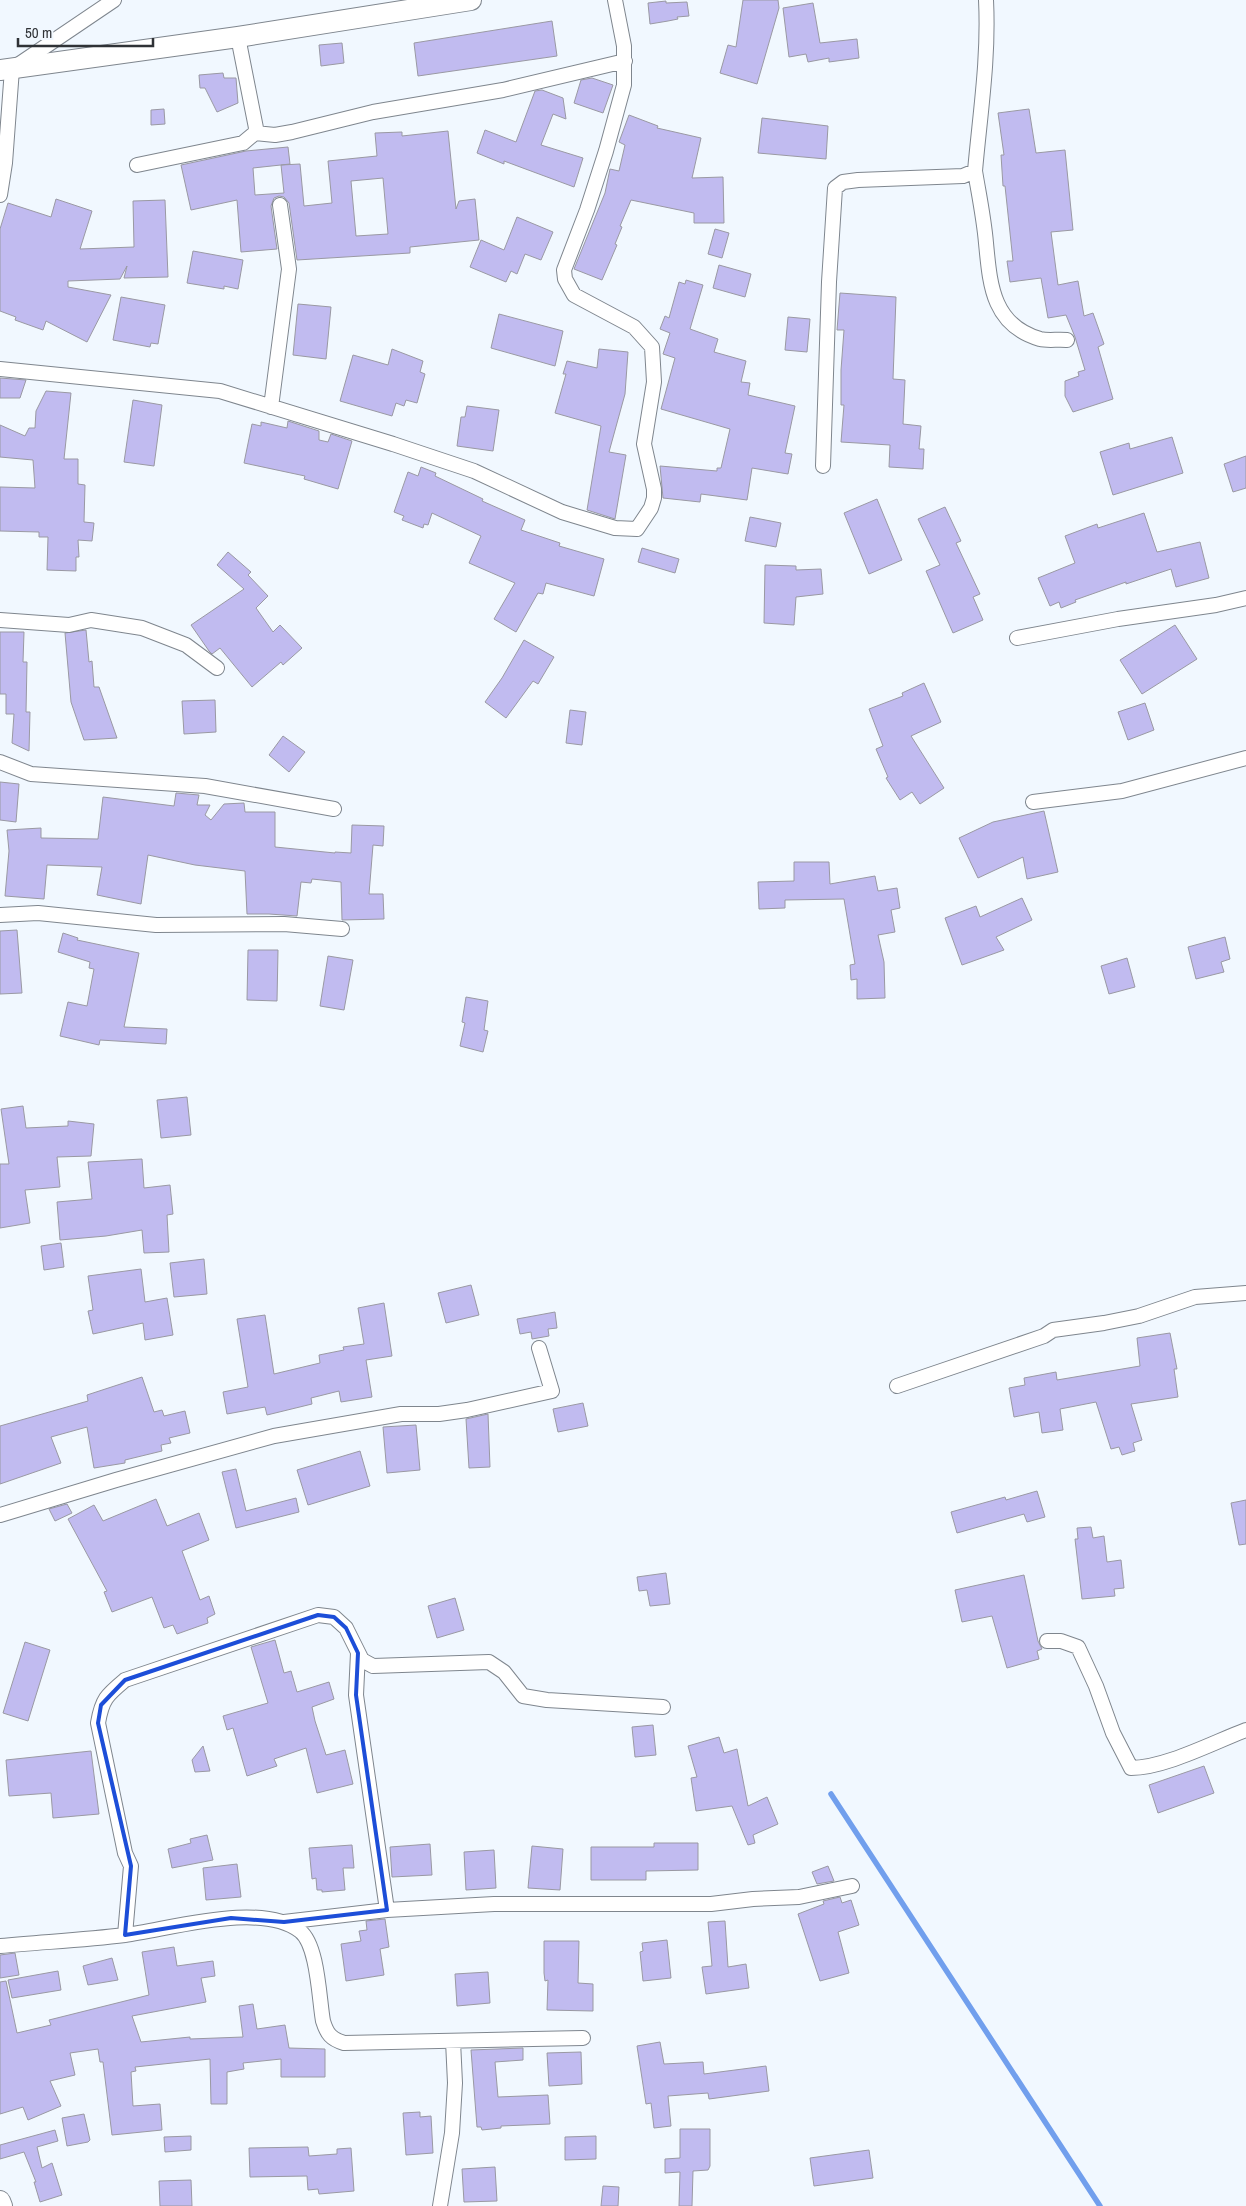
<svg xmlns="http://www.w3.org/2000/svg" width="1246" height="2206" font-family="'Archivo Narrow',sans-serif">
  <rect width="100%" height="100%" fill="#f1f8ff"/>
  <g fill="none" stroke-linecap="round" stroke-linejoin="round">
    <path stroke="#719fed" stroke-width="5.5" d="M831,1794L1100,2206"/>
  </g>
  <path fill="#c1bbf0" stroke="#9a99a3" fill-rule="evenodd" d="M743,0H778L779,8L757,84L720,73L728,45L736,47Z
    M666,1V3L687,2L689,16L677,17L678,19L668,21L650,24L648,3Z
    M813,3L820,43L857,39L859,58L829,62V58L808,62L806,54L789,57L783,8Z
    M552,21L557,56L418,76L414,43Z
    M342,43L344,63L321,66L319,45Z
    M223,73L224,78H236L238,103L217,112L205,88H200L199,75Z
    M592,78L613,85L603,113L574,103L581,80Z
    M542,90L563,98L566,119L553,114L541,145L583,158L574,187L504,161V164L477,153L485,130L516,142L535,91Z
    M164,109L165,124L151,125V110Z
    M1029,109L1036,153L1065,150L1073,230L1051,232L1058,285L1078,281L1084,316L1093,313L1104,344L1098,347L1113,399L1073,412L1065,396V381L1079,376L1078,372L1085,370L1075,337L1066,315L1048,318L1041,278L1010,282L1007,261H1013L1005,186H1003L1001,155H1004L998,113Z
    M629,115L658,126L657,128L701,138L692,178L723,177L724,223H694V213L631,200L620,226L622,227L615,244L617,245L602,280L574,269L605,193L610,169L619,171L625,145L619,142Z
    M762,118L828,126L826,159L758,153Z
    M448,131L456,209L459,201L475,199L479,240L410,247V253L297,260L289,203L284,197L279,196L274,198L271,206L277,249L241,252L237,200L191,210L181,165L246,151L288,147L290,164L253,168L255,195L284,193L281,165L300,164L304,206L332,203L328,161L377,156L375,133L402,132V136ZM383,178L388,234L356,236L351,181Z
    M56,199L92,211L80,249L134,247L133,201L165,200L168,277L124,278L127,266L120,279L68,281V287L111,295L87,342L46,321L43,330L15,320L16,317L0,311V229L8,203L51,217Z
    M517,217L553,232L541,260L525,254L517,274L511,271L506,282L470,267L481,240L504,250Z
    M715,229L729,233L722,258L708,254Z
    M193,251L243,260L238,289L224,286V289L187,283Z
    M719,265L751,274L745,297L713,288Z
    M686,280L703,285L690,329L718,339L714,352L746,361L741,382L750,383L748,395L795,406L785,453L792,454L788,474L752,468L747,500L701,494L700,502L663,498L660,466L717,471V468H721L730,429L661,409L675,358L663,354L670,333L660,329L665,316L669,318L679,282L685,284Z
    M840,293L896,297L893,379L905,380L903,424L921,426L919,449H924L923,469L889,467L890,445L841,442L844,405H841V370L844,330H837Z
    M121,297L165,305L158,344L151,343L150,347L113,340Z
    M298,304L331,307L326,359L293,355Z
    M499,314L563,331L555,366L491,348Z
    M788,317L810,319L807,352L785,350Z
    M392,349L423,361L420,372L425,374L417,403L406,400L404,406L396,403L392,416L340,401L353,355L388,365Z
    M599,349L628,352L625,394L609,452L626,455L615,519L587,510L601,426L555,413L566,374H563L567,361L597,368Z
    M0,378L26,380L20,398H0Z
    M46,391L71,393L64,459H78V484L85,485L84,522L94,523L92,541L78,540L79,557H76V571L47,570L48,537H39V532L0,531V487L35,488L33,460L0,457V425L25,436L29,428H35L36,411Z
    M133,400L162,405L154,466L124,462Z
    M467,406L499,410L493,451L457,446L461,417H465Z
    M288,421L319,431V440L328,442L331,434L352,441L338,489L304,479L305,476L244,463L252,424L261,426V422L287,428Z
    M1172,437L1183,473L1113,495L1100,452L1129,443L1130,449Z
    M1246,456V488L1233,492L1224,464Z
    M421,467L436,473L435,476L483,499L482,501L525,520L521,530L560,543L559,546L604,559L594,596L546,583L543,594L538,593L516,632L494,619L515,583L469,563L481,536L432,513L428,525L424,524L423,528L402,520L404,516L394,512L408,472L418,476Z
    M877,499L902,560L869,574L844,513Z
    M945,507L961,541L956,543L980,594L973,597L983,620L953,633L926,571L940,565L918,519Z
    M1144,513L1157,552L1200,542L1209,578L1176,587L1171,569L1126,584V582L1075,600L1076,602L1061,608L1059,602L1050,606L1038,578L1075,563L1065,536L1097,524L1098,528Z
    M750,517L781,523L776,547L745,541Z
    M642,548L679,559L675,573L638,562Z
    M228,552L251,572L248,575L268,596L256,608L273,632L280,625L302,648L283,665L281,662L252,687L220,648L212,654L209,651L191,625L244,589L217,565Z
    M765,565L796,566V570L821,569L823,594L796,597L794,625L764,623Z
    M1175,625L1197,659L1142,694L1120,660Z
    M86,630L89,662L92,661L94,687H99L117,738L84,740L71,702L65,633Z
    M0,632H24L23,662H27L26,712H30L29,751L12,743L14,714H6V694H0Z
    M524,640L554,657L538,684L533,681L506,718L485,702L502,678Z
    M924,683L941,722L911,736L944,788L920,804L912,792L900,800L886,778L888,777L876,749L883,746L869,709L903,696L902,693Z
    M215,700L216,732L184,734L182,701Z
    M1145,703L1154,730L1128,740L1118,712Z
    M570,710L586,712L582,745L566,743Z
    M283,736L305,752L289,772L269,755Z
    M0,782L19,784L16,822L0,820Z
    M176,793L199,795L197,805H210L205,815L211,820L224,804L244,803L245,812H275V847L335,853V852L351,853L352,825L384,826L383,846L373,845L369,894H383L384,919L342,920L341,882L312,879L311,883L301,882L297,916L269,914H247L245,871L195,865L148,855L141,904L97,895L102,867L47,865L44,899L5,896L9,851L7,830L41,828V838L98,839L103,797L174,806Z
    M1044,811L1058,872L1027,879L1023,857L978,878L959,838L993,822Z
    M794,862H829L830,884L875,876L878,891L897,888L900,908L891,910L895,932L878,935L884,962L885,998L857,999V979L851,980L850,965L855,964L844,899L785,900V908L759,909L758,882L794,881Z
    M1022,898L1032,920L996,937L1004,950L962,965L945,918L976,906L980,917Z
    M17,930L22,993L0,994V931Z
    M63,933L78,938L77,940L139,953L124,1027L167,1029L166,1044L100,1040L99,1045L60,1036L68,1002L87,1006L94,969L89,968L90,962L58,952Z
    M1225,937L1230,959L1221,962L1224,972L1196,979L1188,947Z
    M248,950H278L277,1001L247,1000Z
    M328,956L353,960L344,1010L320,1006Z
    M1127,958L1135,987L1109,994L1101,966Z
    M466,997L488,1001L484,1030L488,1031L483,1052L460,1046L465,1023L462,1022Z
    M187,1097L191,1135L161,1138L157,1100Z
    M23,1106L26,1128L68,1126V1121L94,1124L91,1156L57,1157L60,1187L25,1190L30,1223L0,1228V1164H9L1,1109Z
    M142,1159L144,1188L170,1185L173,1214L167,1215L169,1252L144,1253L142,1230L106,1236L60,1240L57,1202L92,1199L88,1162Z
    M61,1243L64,1267L44,1270L41,1246Z
    M204,1259L207,1294L174,1297L170,1263Z
    M141,1269L145,1302L167,1298L173,1335L145,1340L143,1323L93,1334L88,1311L93,1310L88,1276Z
    M471,1285L479,1315L446,1323L438,1293Z
    M384,1303L392,1356L366,1360L372,1397L341,1402L339,1391L311,1398L312,1404L267,1415L265,1407L227,1414L223,1392L248,1387L237,1319L265,1315L274,1374L320,1363L319,1355L344,1350L343,1347L364,1344L358,1308Z
    M555,1312L557,1328L548,1329L549,1336L532,1339L531,1332L520,1334L517,1319Z
    M1170,1333L1177,1369H1174L1178,1397L1131,1404L1142,1440L1133,1443L1135,1451L1122,1455L1119,1447L1111,1449L1096,1402L1060,1409L1063,1430L1042,1433L1039,1412L1014,1417L1009,1388L1025,1385L1024,1378L1056,1372L1057,1380L1140,1366L1137,1338Z
    M142,1377L154,1412L162,1410L164,1416L185,1411L190,1433L169,1438L171,1443L161,1445L162,1451L125,1460V1463L94,1468L87,1427L51,1437L61,1463L0,1484V1426L88,1401L87,1395Z
    M583,1403L588,1426L558,1432L553,1409Z
    M488,1414L490,1467L469,1468L466,1419Z
    M416,1425L420,1470L387,1473L383,1427Z
    M360,1451L370,1486L308,1505L297,1470Z
    M236,1469L246,1511L296,1498L299,1512L236,1528L222,1472Z
    M1037,1491L1045,1517L1027,1522L1024,1514L957,1533L951,1512L1005,1497L1006,1500Z
    M156,1499L167,1526L199,1513L209,1540L182,1551L200,1600L209,1596L215,1614L207,1618L208,1623L177,1634L173,1625L164,1628L152,1597L112,1612L104,1592L107,1591L68,1519L94,1505L103,1521Z
    M1246,1500V1544L1239,1545L1231,1503Z
    M67,1504L72,1513L55,1521L49,1509Z
    M1091,1527L1093,1538L1104,1536L1107,1562L1121,1560L1124,1588L1114,1589L1115,1596L1082,1599L1075,1539H1078L1077,1528Z
    M666,1573L670,1604L650,1606L647,1590L639,1591L637,1577Z
    M1024,1575L1038,1641L1042,1649L1037,1651L1039,1659L1007,1668L992,1616L962,1622L955,1590Z
    M455,1598L464,1630L437,1638L428,1606Z
    M275,1640L284,1673L291,1671L297,1692L329,1682L334,1699L312,1707L315,1721L326,1755L345,1750L353,1784L317,1793L306,1748L274,1759L277,1766L247,1776L233,1728L227,1730L223,1716L268,1703L251,1647Z
    M25,1642L50,1650L28,1721L3,1713Z
    M653,1725L656,1755L635,1757L632,1727Z
    M719,1737L724,1753L737,1749L748,1806L767,1797L778,1824L753,1835L755,1843L748,1845L732,1806L696,1811L691,1778L697,1777L688,1746Z
    M203,1746L210,1771L195,1772L192,1760Z
    M91,1751L99,1814L53,1818L51,1793L9,1796L6,1760Z
    M1204,1766L1214,1793L1158,1813L1149,1785Z
    M207,1835L213,1860L172,1868L168,1849L191,1843L190,1839Z
    M654,1843H698V1870L646,1871V1880H591V1847H654Z
    M430,1844L432,1875L392,1877L390,1847Z
    M352,1845L354,1868H343L345,1890L322,1892V1890H317L316,1878L312,1879L309,1848Z
    M532,1846L563,1849L560,1890L528,1888Z
    M494,1850L496,1888L466,1890L464,1852Z
    M237,1864L241,1897L206,1900L203,1868Z
    M828,1866L834,1881L817,1884L812,1872Z
    M840,1897L842,1903L851,1900L859,1925L838,1932L849,1973L820,1981L798,1914L824,1904L823,1901Z
    M385,1919L389,1947L380,1949L384,1975L346,1981L341,1944L361,1941L359,1931L367,1930L366,1921Z
    M725,1921L728,1967L746,1964L749,1988L706,1994L702,1967L712,1966L708,1922Z
    M667,1940L671,1978L643,1981L640,1952L643,1951L642,1943Z
    M544,1941H579L578,1983L593,1984V2011L547,2010L548,1980L545,1981L544,1973Z
    M174,1947L177,1966L213,1961L215,1976L201,1978L206,2002L132,2016L141,2042L190,2037V2039L243,2037L239,2006L253,2004L257,2029L285,2025L289,2048L325,2049V2077H281V2059L243,2063L244,2069L227,2072V2104H211L210,2059L135,2067L136,2071L131,2072L133,2106L160,2104L162,2130L112,2135L103,2062H100L98,2049L70,2053L75,2075L50,2081L61,2106L28,2120L23,2107L0,2114V1982L6,1981L17,2033L51,2025L49,2020L149,1995L142,1952Z
    M15,1953L19,1975L0,1978V1955Z
    M112,1958L118,1980L88,1985L83,1966Z
    M58,1971L61,1990L12,1998L8,1980Z
    M488,1972L490,2003L457,2006L455,1974Z
    M660,2042L664,2064L703,2062L704,2074L766,2066L769,2091L709,2099L708,2093L668,2096L671,2126L654,2128L651,2103L646,2104L637,2046Z
    M523,2048V2060L495,2062L498,2097L548,2095L550,2124L501,2126V2128L482,2130L481,2127H477L471,2050Z
    M581,2052L582,2084L549,2086L547,2053Z
    M420,2112V2117L431,2116L433,2153L406,2155L403,2113Z
    M84,2114L90,2140L88,2142L67,2146L62,2118Z
    M680,2129H710V2166L708,2170L693,2171L692,2206H679L680,2172L665,2173V2159L680,2158Z
    M55,2130L58,2141L37,2147L42,2168L52,2163L62,2195L40,2202L34,2182H36L24,2152L0,2159V2145Z
    M191,2136V2150L165,2152L164,2137Z
    M596,2136V2159L565,2160V2137Z
    M308,2147L309,2156L337,2154V2149L351,2148L354,2191L319,2194L318,2189L308,2190L307,2176L250,2177L249,2148Z
    M869,2150L873,2178L814,2186L810,2158Z
    M495,2167L497,2201L464,2202L462,2169Z
    M191,2180L192,2206H160L159,2181Z
    M603,2186L619,2187L618,2206H601Z"/>
  <g fill="none" stroke-linecap="round" stroke-linejoin="round">
    <g stroke="#7f868e" stroke-width="16">
      <path id="street" d="M255,133L275,135L292,132L373,112L503,90L625,61
        M137,165L243,143L255,133L256,128L238,37
        M975,171C979,195 984,219 986,243C990,284 992,325 1040,339C1048,341 1058,339 1067,340
        M0,195L5,163L12,69L114,0
        M0,369L220,391L393,444L474,471L562,512L615,528L637,529L651,508L654,498V489L644,444L654,382L652,347L634,327L574,295L565,279L564,270L587,210L606,151L624,85V46L615,0
        M271,407L289,269L280,205
        M823,466L829,282L835,188L843,182L858,180L963,176L975,171C980,114 989,58 986,0
        M0,620L69,625L91,620L142,628L186,645L217,668
        M1017,638L1118,619L1216,605L1246,598
        M0,762L31,774L205,786L334,809
        M1033,802L1122,791L1246,758
        M0,915L38,913L156,925L284,924L342,929
        M897,1386L1044,1336L1053,1330L1104,1323L1139,1316L1195,1297L1246,1293
        M0,1515L116,1480L274,1436L401,1414H439L467,1410L552,1391L539,1348
        M1047,1641H1061L1078,1647L1096,1686L1113,1733L1131,1768C1165,1768 1214,1742 1246,1730
        M358,1653L356,1695L387,1910
        M284,1922L387,1910L494,1904H711L753,1899L799,1897L852,1886
        M125,1935L131,1866L125,1853L98,1723C102,1699 107,1695 125,1680L318,1615L334,1617L346,1628L362,1660L373,1666L489,1662L504,1672L523,1696L547,1700L663,1707
        M0,1946C42,1942 84,1940 125,1935C171,1929 261,1901 300,1931C318,1945 319,1999 323,2021C327,2034 331,2039 344,2043L583,2038
        M440,2206L452,2133L455,2083L453,2041"/>
    </g>
    <g stroke="#7f868e" stroke-width="22">
      <path id="secondary" d="M0,70L238,37L471,0
        M0,2201L2,2206"/>
    </g>
    <use href="#street" stroke="#fff" stroke-width="14"/>
    <use href="#secondary" stroke="#fff" stroke-width="20"/>
  </g>
  <path fill="none" stroke="#1d4ed8" stroke-width="4" stroke-linejoin="round" d="M318,1615L334,1617L346,1628L358,1653L356,1695L387,1910L284,1922L231,1918L125,1935L131,1866L98,1723L101,1705L125,1680Z"/>
  <path d="M18 38v8h135v-8" fill="none" stroke="#2f3236" stroke-width="2.5"/>
  <text x="25" y="38" font-size="15" fill="#2f3236" stroke="#f1f8ff" stroke-width="4" paint-order="stroke">50 m</text>
</svg>
